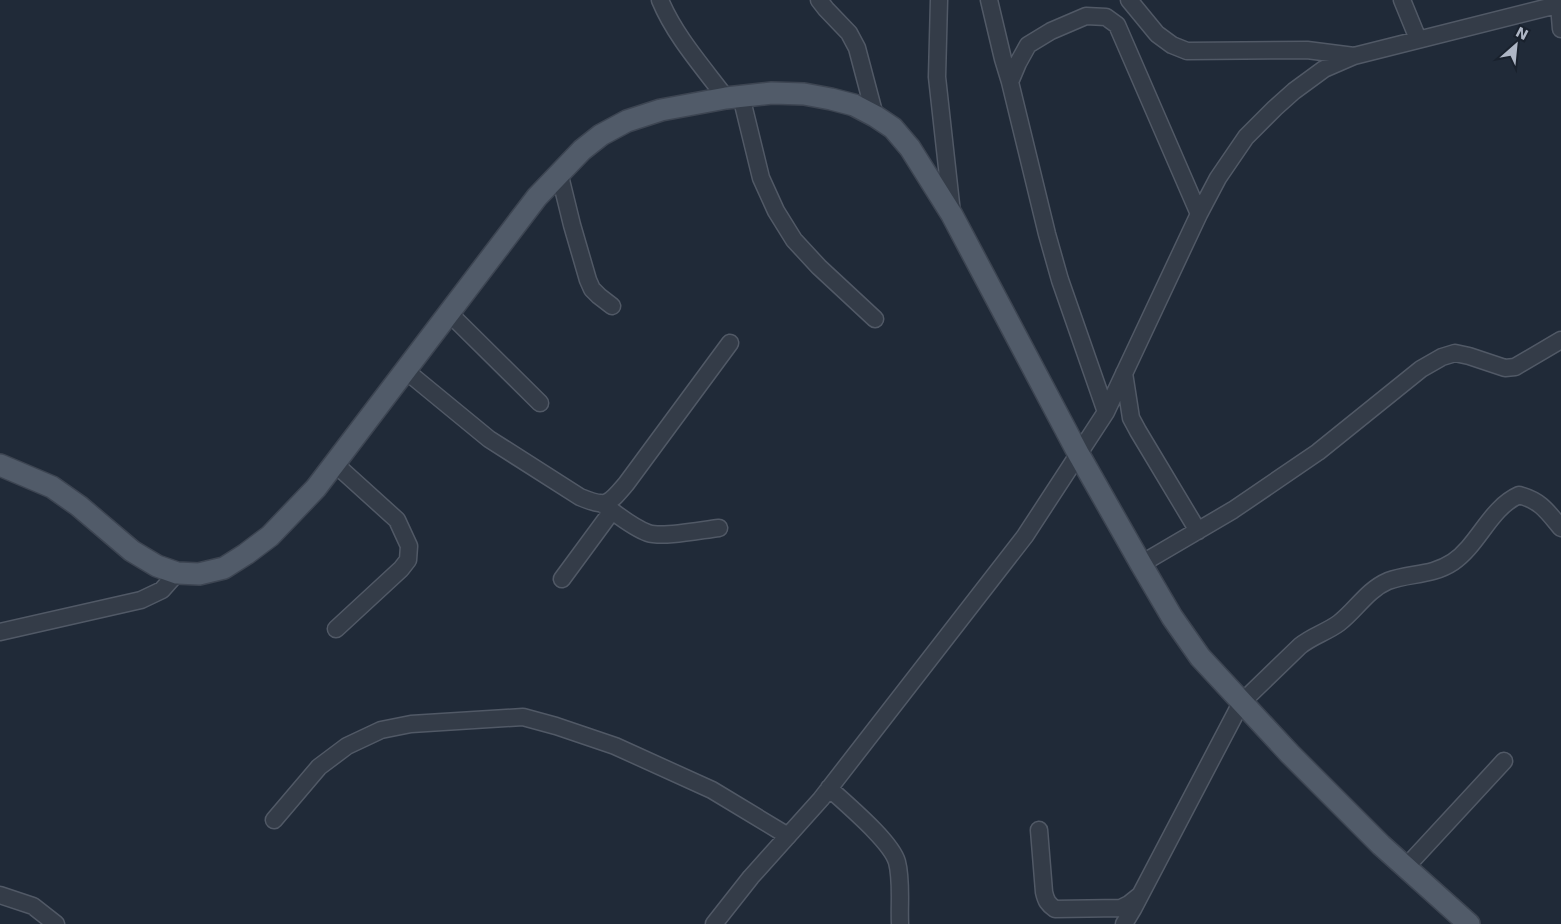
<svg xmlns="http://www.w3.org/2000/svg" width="1561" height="924" font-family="'DejaVu Sans',sans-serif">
  <rect width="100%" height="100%" fill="#202a38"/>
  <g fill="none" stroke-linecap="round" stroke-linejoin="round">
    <g stroke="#515966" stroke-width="19">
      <path id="minor" d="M660,0C675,36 702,66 726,98
        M819,0L826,9L849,33L857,48L875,116
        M939,0L937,77L952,213
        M989,0L1003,59L1010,82
        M1129,0L1157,34L1172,45L1187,51L1307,50L1354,56
        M1402,0L1418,39
        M1559,5L1561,29
        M741,96L761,178L776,211L794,240L819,267L875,319
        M559,172L572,225L588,280L592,289L599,296L612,306
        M449,313L540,403
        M405,370L489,439L580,497C607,508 608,505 626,484L730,343
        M1124,373L1131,418L1138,431L1198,531
        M1106,412L1060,280L1047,234L1010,82L1018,63L1028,45L1051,31L1086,16L1106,17L1117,25L1199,214
        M334,463L397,520L409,546L408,560L401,569L336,629
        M601,503C616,513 631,527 648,533C663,538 701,530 719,528
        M1141,564L1233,510L1318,452L1421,369L1442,357L1455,353L1469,356L1505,368L1515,367L1561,340
        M562,579L612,511
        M0,632L141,600L162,590L177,573
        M829,788C846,804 891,841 897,862C902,881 899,904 900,924
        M274,820L319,767L347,746L381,730L411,724L523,717L556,726L615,746L712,790L788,836
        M1039,830L1044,892C1046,901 1048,904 1055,909L1121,908L1129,904L1139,896
        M1406,867L1504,761
        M0,895L33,906L56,924
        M714,924L751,877L821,799L1025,536L1106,412L1199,214L1218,178L1246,137L1275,108L1294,91L1324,69L1354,56L1561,4
        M1124,924L1133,909L1241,703L1300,646C1312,636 1327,632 1339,623C1356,610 1367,590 1388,581C1410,573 1432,576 1453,562C1479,544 1490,508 1519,495C1541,501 1547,511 1561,528"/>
    </g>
    <g stroke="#3d4552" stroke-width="24">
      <path id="major" d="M0,465L52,487L79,506L132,551L157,566L177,573L199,574L224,568L246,554L270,536L316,488L537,197L582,150L601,135L627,121L661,110L726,98L772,93L804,94L831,99L854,105L875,116L893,128L910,148L952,215L1078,453L1141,564L1172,617L1200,657L1290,754L1381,845L1469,924"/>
    </g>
    <use href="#minor" stroke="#343c48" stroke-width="16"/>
    <use href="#major" stroke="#515b69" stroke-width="21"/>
  </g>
  <g transform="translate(1516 45) rotate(27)" stroke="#19212d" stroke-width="4" paint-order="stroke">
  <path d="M0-4L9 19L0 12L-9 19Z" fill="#aeb6c5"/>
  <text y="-8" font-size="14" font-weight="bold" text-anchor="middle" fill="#aeb6c5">N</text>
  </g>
</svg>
